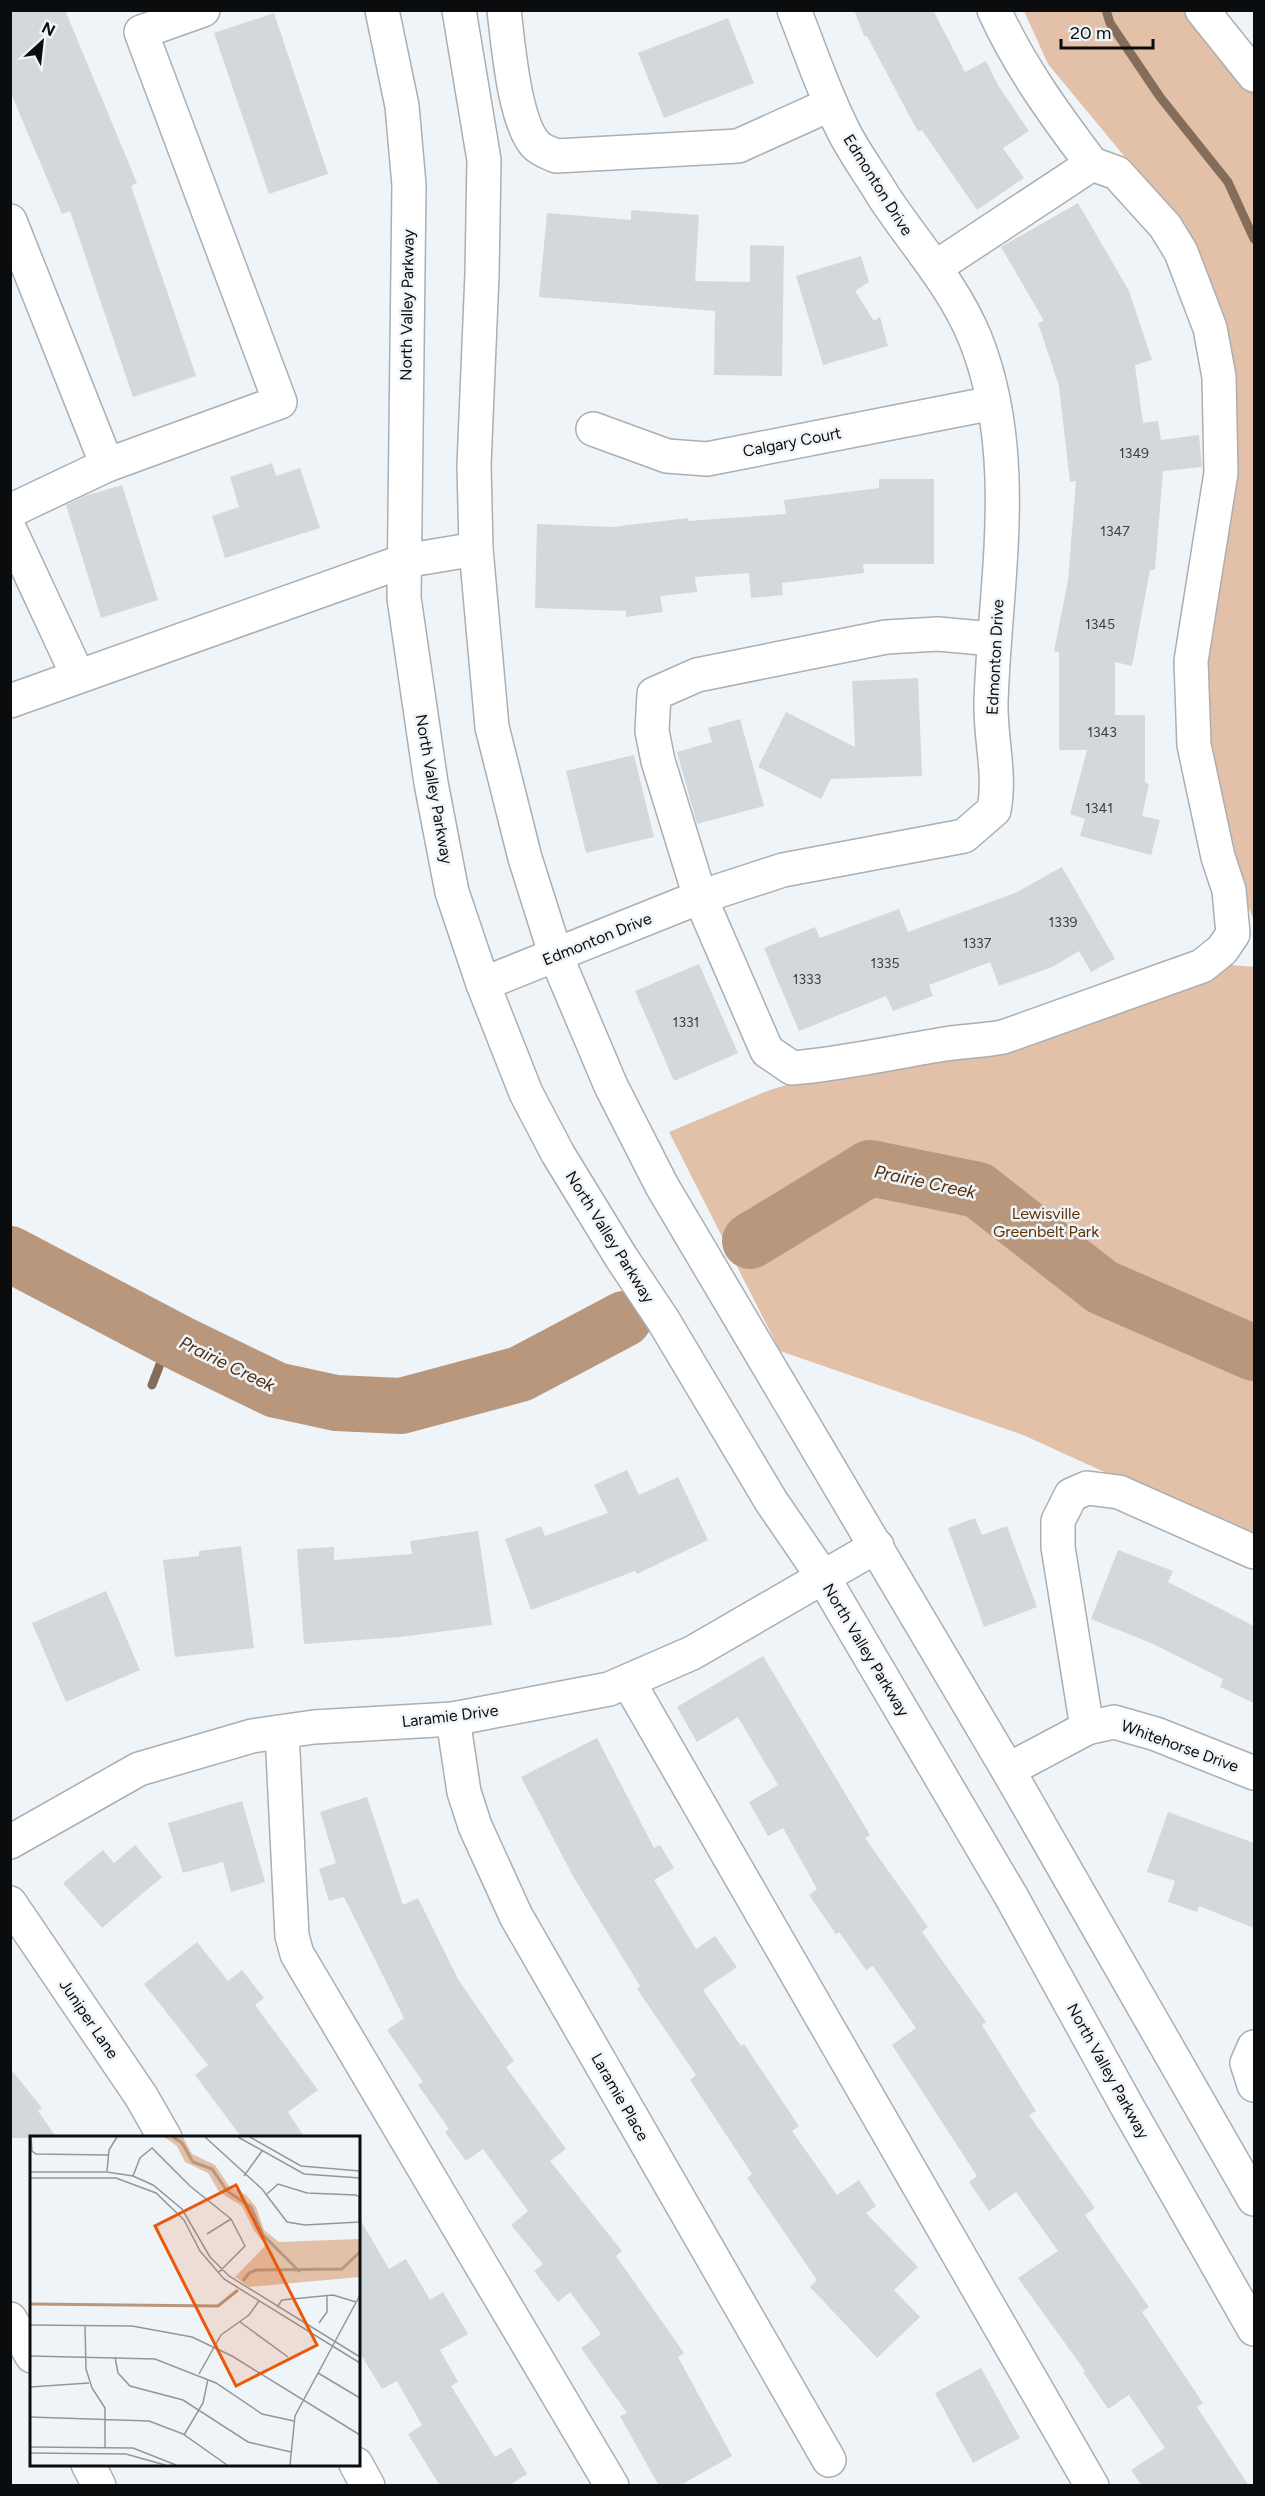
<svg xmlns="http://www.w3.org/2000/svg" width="1265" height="2496" font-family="Figtree,sans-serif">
<rect width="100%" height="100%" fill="#eff4f9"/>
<g fill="#e2c1a8">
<path d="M 1024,11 L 1196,11 L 1254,88 L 1254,920 L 1202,804 L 1192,692 L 1231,414 L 1144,180 L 1048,64 Z"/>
<path d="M 1221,964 L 1254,967 L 1254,1540 L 1023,1435 L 780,1351 L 669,1132 L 767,1091 L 973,1026 Z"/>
</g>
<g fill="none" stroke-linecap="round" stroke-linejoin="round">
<g stroke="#846d5b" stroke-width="9">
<path d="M 1106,10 L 1110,23 L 1160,97 L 1228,182 L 1254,239"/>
<path d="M 152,1385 L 164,1354 L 174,1340"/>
</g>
<g stroke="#b8977d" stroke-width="56">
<path d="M 750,1241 L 870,1168 L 978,1190 L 1102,1287 L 1254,1353"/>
<path d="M 10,1254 L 183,1345 L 276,1390 L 336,1403 L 401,1406 L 520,1374 L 624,1319"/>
</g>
</g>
<g fill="#d3d8dd">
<path d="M 10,10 L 65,10 L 137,183 L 131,186 L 196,376 L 133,397 L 70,211 L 62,214 L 10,91 Z"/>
<path d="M 854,10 L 933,10 L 965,72 L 986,61 L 999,87 L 1029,131 L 1003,148 L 1024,178 L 977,210 L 922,130 L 918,132 L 867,36 L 864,36 Z"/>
<path d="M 274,13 L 328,174 L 269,194 L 214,33 Z"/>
<path d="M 728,18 L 754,83 L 664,118 L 638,53 Z"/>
<path d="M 1078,203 L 1129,291 L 1152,360 L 1135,365 L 1143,423 L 1158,421 L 1161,440 L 1199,435 L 1202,467 L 1163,471 L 1155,570 L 1150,570 L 1132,666 L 1115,662 L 1115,715 L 1145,715 L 1145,782 L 1149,784 L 1142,816 L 1160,820 L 1151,855 L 1080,836 L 1085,819 L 1070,814 L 1087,750 L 1059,750 L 1059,652 L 1054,651 L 1068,580 L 1076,481 L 1070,482 L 1059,386 L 1038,323 L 1044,321 L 1001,247 Z"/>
<path d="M 631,210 L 699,215 L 695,281 L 750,282 L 750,245 L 784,246 L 782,376 L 714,375 L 715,311 L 539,297 L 547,213 L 631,220 Z"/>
<path d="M 861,256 L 869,282 L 855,291 L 874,321 L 880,317 L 888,346 L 823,365 L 796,276 Z"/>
<path d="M 272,463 L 276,476 L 300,468 L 320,528 L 225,558 L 212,516 L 239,507 L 230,477 Z"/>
<path d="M 879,479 L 934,479 L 934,564 L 863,564 L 864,573 L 782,583 L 783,595 L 751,598 L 749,573 L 695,577 L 697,592 L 660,596 L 663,612 L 626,617 L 626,611 L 535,608 L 537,524 L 612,527 L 688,518 L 688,521 L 786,514 L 784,500 L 879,488 Z"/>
<path d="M 122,485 L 158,600 L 101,618 L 66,505 L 85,496 Z"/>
<path d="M 918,678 L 922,776 L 831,779 L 821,799 L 758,767 L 786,712 L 855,747 L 852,681 Z"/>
<path d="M 740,719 L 764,806 L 697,824 L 677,752 L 712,742 L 708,728 Z"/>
<path d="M 634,755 L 654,837 L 586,853 L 566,771 Z"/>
<path d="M 1062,867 L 1115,959 L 1091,972 L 1079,951 L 1052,967 L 999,986 L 990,962 L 929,985 L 933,996 L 893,1011 L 886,996 L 799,1031 L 764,948 L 815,927 L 820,938 L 899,909 L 908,932 L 1015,893 Z"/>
<path d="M 699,964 L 738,1053 L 674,1081 L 635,991 Z"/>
<path d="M 627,1470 L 639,1495 L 678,1477 L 708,1540 L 637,1574 L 635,1571 L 531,1610 L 505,1539 L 541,1526 L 545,1536 L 608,1513 L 594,1485 Z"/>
<path d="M 975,1518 L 982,1535 L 1007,1526 L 1037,1607 L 984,1627 L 948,1528 Z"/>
<path d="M 478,1531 L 492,1625 L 400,1637 L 304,1644 L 297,1549 L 334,1547 L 334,1560 L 412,1554 L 410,1541 Z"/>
<path d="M 241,1546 L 254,1648 L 175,1657 L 163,1560 L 199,1556 L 199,1551 Z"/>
<path d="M 1118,1550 L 1173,1571 L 1168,1582 L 1254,1626 L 1254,1703 L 1220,1687 L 1223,1679 L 1151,1643 L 1091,1619 Z"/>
<path d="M 106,1591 L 140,1670 L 66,1702 L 32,1623 Z"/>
<path d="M 763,1656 L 870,1835 L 865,1838 L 928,1927 L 922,1932 L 986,2022 L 982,2025 L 1036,2111 L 1029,2115 L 1095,2208 L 1085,2215 L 1149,2307 L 1142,2312 L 1203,2403 L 1197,2407 L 1249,2486 L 1142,2486 L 1131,2470 L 1165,2448 L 1129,2395 L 1108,2409 L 1083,2372 L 1085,2371 L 1018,2278 L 1058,2251 L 1016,2192 L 989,2211 L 969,2182 L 977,2176 L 892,2045 L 916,2028 L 873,1966 L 866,1970 L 839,1932 L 836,1934 L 809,1895 L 817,1889 L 783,1828 L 768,1836 L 749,1802 L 778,1785 L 738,1717 L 697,1742 L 677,1707 Z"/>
<path d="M 597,1738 L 654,1848 L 660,1845 L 674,1868 L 654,1880 L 696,1949 L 715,1936 L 737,1967 L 703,1990 L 741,2046 L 744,2044 L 799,2126 L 792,2131 L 837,2195 L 859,2180 L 876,2206 L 866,2213 L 918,2267 L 894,2290 L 920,2317 L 877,2358 L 810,2287 L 817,2280 L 747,2178 L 752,2174 L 690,2080 L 696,2075 L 637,1989 L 640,1986 L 574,1878 L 521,1777 Z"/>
<path d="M 367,1797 L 403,1905 L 418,1898 L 458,1979 L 514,2061 L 506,2067 L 566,2149 L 550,2161 L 622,2251 L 616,2256 L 684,2353 L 678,2357 L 732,2456 L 679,2486 L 659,2486 L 620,2416 L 627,2413 L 581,2348 L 601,2334 L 570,2292 L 558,2302 L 534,2271 L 543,2264 L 511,2225 L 528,2211 L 483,2149 L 466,2161 L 445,2132 L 449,2129 L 418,2085 L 423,2082 L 387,2030 L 404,2018 L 344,1897 L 329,1901 L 319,1869 L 336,1863 L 320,1812 Z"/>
<path d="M 242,1801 L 265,1882 L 231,1892 L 223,1862 L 183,1873 L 168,1823 Z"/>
<path d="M 1168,1812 L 1254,1843 L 1254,1928 L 1199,1906 L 1197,1912 L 1168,1902 L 1175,1881 L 1147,1872 Z"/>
<path d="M 135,1845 L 162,1877 L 102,1928 L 63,1883 L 103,1850 L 114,1863 Z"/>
<path d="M 197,1942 L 228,1981 L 242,1970 L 264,1998 L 255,2005 L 318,2090 L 288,2112 L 305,2138 L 242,2138 L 195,2075 L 208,2065 L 144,1984 Z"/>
<path d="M 10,2068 L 42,2108 L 38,2111 L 57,2138 L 10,2138 Z"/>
<path d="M 358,2216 L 389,2269 L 406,2259 L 430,2300 L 443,2292 L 468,2334 L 440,2350 L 458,2382 L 451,2386 L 495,2457 L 511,2447 L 527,2474 L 508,2486 L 440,2486 L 408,2434 L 422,2425 L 397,2381 L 382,2389 L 358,2350 Z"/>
<path d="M 981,2368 L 1020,2438 L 973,2463 L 935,2393 Z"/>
</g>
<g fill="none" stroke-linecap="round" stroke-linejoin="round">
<g stroke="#aaafb3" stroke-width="36">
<g id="minor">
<path d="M 382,10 L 402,106 L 409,185 L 404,598 L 431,783 L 452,892 L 483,984 L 526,1093 L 558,1154 L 621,1257 L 663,1320 L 771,1501 L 823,1577 L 1011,1896 L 1128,2108 L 1254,2329"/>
<path d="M 459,10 L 484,160 L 482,274 L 474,465 L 476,549 L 492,727 L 525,858 L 556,956 L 611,1086 L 662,1186 L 1008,1770 L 1254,2199"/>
<path d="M 504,10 C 508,42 514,122 536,145 C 540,150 550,153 556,156 L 738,146 L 831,104"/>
<path d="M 994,10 C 1020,67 1055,115 1092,164"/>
<path d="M 1202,10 L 1254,75"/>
<path d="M 10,221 L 107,465"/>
<path d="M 936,267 L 1092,164 L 1117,173 L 1165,226 L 1181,252 L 1210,328 L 1219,377 L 1221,473 L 1191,661 L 1194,745 L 1218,857 L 1229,890 L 1233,934 L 1222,950 L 1202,966 L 1003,1037 C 982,1041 960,1041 939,1045 C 890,1053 841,1064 792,1068 L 767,1051 L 700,897 L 658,761 L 652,731 L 654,694 L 697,675 L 886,637 L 938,634 L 993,639"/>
<path d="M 593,429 L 667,456 L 707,459 L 993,403"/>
<path d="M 10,511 L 107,465 L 280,402 L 141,32 L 203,10"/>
<path d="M 10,530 L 78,676"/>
<path d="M 10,701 L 404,561 L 476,549"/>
<path d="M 483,984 L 700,897 L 783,870 L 964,836 L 994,810 C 1001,774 990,738 991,702 C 995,581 1022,455 975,338 C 953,284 913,242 882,194 C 869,172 853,151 842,128 C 823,90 810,50 794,10"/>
<path d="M 628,1681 L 1092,2486"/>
<path d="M 453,1719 L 464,1792 L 475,1826 L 516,1916 L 829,2460"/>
<path d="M 1087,1728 L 1058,1547 L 1058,1521 L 1071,1495 L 1087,1488 L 1119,1492 L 1254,1552"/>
<path d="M 282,1732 L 292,1936 L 297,1954 L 612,2486"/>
<path d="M 1008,1770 L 1087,1728 L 1114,1722 L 1156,1734 L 1254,1773"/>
<path d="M 10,1842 L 139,1769 L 252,1736 L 314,1727 L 453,1719 L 609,1689 L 692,1653 L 877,1546"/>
<path d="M 10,1903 L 141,2096 L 165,2138"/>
<path d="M 1254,2047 L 1247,2063 L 1254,2085"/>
<path d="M 10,2319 L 32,2356"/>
<path d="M 88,2464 L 99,2486"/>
<path d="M 356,2464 L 368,2486"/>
</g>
</g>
<use href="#minor" stroke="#fff" stroke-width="33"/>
</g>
<g text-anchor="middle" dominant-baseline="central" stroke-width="5" stroke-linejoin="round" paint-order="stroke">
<g font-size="14" fill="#3c3f41">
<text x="1134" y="453">1349</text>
<text x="1115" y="531">1347</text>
<text x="1100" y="624">1345</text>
<text x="1102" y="732">1343</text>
<text x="1099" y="808">1341</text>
<text x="1063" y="922">1339</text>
<text x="977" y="943">1337</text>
<text x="885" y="963">1335</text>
<text x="807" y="979">1333</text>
<text x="686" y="1022">1331</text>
</g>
<g font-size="16" fill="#0a0c0d" stroke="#eff4f9">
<text transform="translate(878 185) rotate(58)">Edmonton Drive</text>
<text transform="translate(407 305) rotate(-89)">North Valley Parkway</text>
<text transform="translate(792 442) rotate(-11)">Calgary Court</text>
<text transform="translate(995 657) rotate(-87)">Edmonton Drive</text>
<text transform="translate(434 789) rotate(80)">North Valley Parkway</text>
<text transform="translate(597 939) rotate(-22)">Edmonton Drive</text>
<text transform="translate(610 1237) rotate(58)">North Valley Parkway</text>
<text transform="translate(866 1650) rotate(59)">North Valley Parkway</text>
<text transform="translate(450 1716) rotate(-7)">Laramie Drive</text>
<text transform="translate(1180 1746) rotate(20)">Whitehorse Drive</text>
<text transform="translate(89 2019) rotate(56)">Juniper Lane</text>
<text transform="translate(1108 2071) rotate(61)">North Valley Parkway</text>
<text transform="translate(620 2097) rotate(60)">Laramie Place</text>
</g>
<g font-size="16" fill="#5f3203" stroke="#eff4f9">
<text x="1046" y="1213">Lewisville<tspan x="1046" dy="18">Greenbelt Park</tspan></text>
</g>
<g font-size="18" font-style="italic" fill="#522f0f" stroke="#eff4f9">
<text transform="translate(925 1182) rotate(12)">Prairie Creek</text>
<text transform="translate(227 1364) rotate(26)">Prairie Creek</text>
</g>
</g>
<g transform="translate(30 2136)">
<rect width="330" height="330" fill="#eff4f9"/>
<path d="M 134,1 L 153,1 L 162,18 L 185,29 L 199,50 L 216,59 L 226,71 L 234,94 L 249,106 L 330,103 L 330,141 L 219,151 L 205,141 L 236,109 L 224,95 L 212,70 L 189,56 L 178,37 L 155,26 L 147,10 Z" fill="#e2c1a8"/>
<path fill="none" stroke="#b8977d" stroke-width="3" d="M 143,1 L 152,7 L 163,26 L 182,33 L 197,55 L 221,71 L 233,99 L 270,136M 213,145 L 219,137 L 226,134 L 312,133 L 330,116M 0,168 L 188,170 L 208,154"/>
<path fill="none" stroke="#93979b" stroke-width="1.5" d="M 1,1 L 2,15 L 6,18 L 78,19M 175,1 L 232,53 L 257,86 L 275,89 L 329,86 L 329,61 L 326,59 L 277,57 L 248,48 L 237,58M 208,1 L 274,38 L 330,42M 220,1 L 271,30 L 330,35M 77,35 L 79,14 L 87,1M 0,36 L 77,36 L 103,40 L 123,49 L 152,73 L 180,121 L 199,140 L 330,221M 103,40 L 110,22 L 122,12 L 160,50 L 201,83 L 215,110 L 188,137M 214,40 L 232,15M 0,42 L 86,42 L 126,57 L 154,84 L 170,115 L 194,143 L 330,227M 177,98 L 201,83M 247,171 L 252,164 L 303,159 L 326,166M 210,186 L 258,221M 289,187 L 297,176 L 297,160M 0,189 L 102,190 L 162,201 L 202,220 L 330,299M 55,189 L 56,233 L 62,252 L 75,272 L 75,311M 0,220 L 125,223 L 186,247 L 232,278 L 264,285M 85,221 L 88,237 L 100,250 L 153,264 L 218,306 L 261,316M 288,237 L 330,262M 169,238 L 191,199 L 219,179 L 229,165M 0,251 L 59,247M 0,281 L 119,285 L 153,298 L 197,329M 154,299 L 173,267 L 178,243M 0,311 L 103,312 L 146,329M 0,317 L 96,318 L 135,329M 260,329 L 265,280 L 330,159"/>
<path fill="#e8590c" fill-opacity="0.15" stroke="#e8590c" stroke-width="3" d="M 206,49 L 287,209 L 206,250 L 125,90 Z"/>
<rect width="330" height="330" fill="none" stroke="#0a0c0d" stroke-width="3"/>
</g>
<rect width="1265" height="2496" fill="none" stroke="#0a0c0d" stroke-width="24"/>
<g transform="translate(42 42) rotate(27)" stroke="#eff4f9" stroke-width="4.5" paint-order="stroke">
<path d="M0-4.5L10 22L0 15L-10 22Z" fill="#0a0c0d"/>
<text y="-9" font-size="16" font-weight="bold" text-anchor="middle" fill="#0a0c0d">N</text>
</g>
<path d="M1061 39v9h92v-9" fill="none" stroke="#0a0c0d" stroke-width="3"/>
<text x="1070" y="39" font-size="18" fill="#0a0c0d" stroke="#eff4f9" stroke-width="4.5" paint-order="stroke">20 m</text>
</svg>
